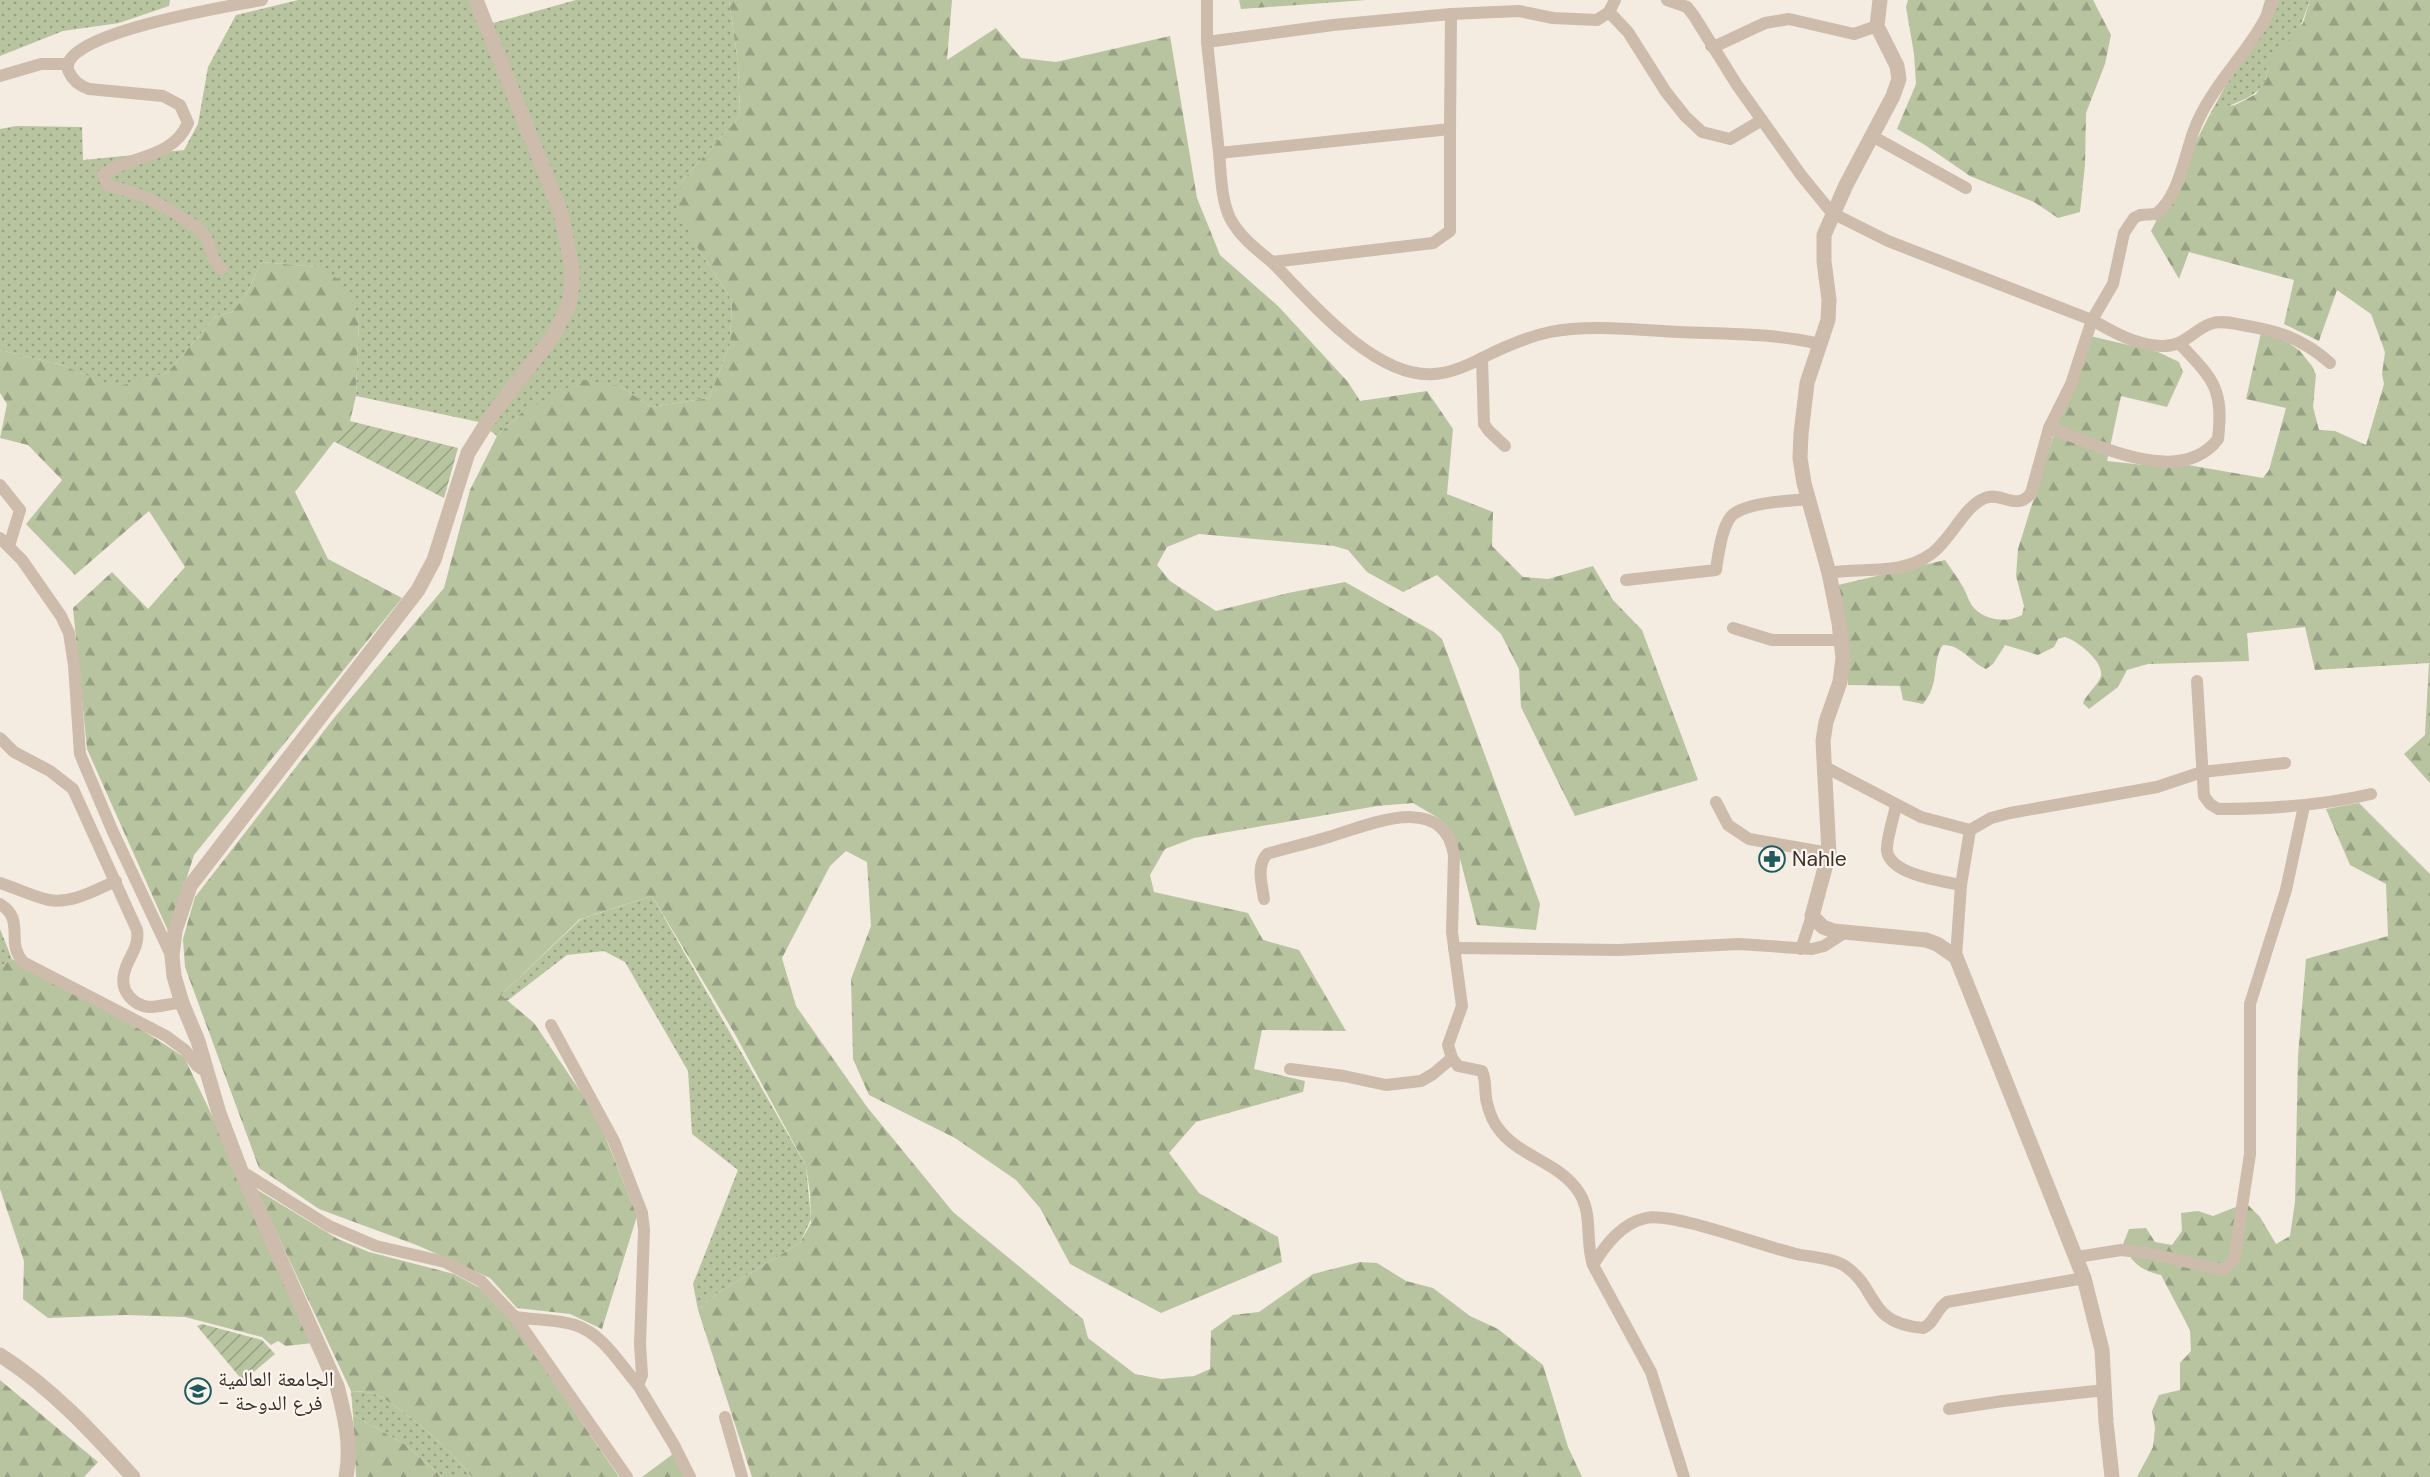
<svg xmlns="http://www.w3.org/2000/svg" width="2430" height="1477" font-family="'DM Sans','Noto Naskh Arabic',sans-serif">
<defs>
<pattern id="grass-dots" width="8" height="8" patternUnits="userSpaceOnUse" patternTransform="scale(1.5)"><rect width="8" height="8" fill="#b8c4a0"/><path d="M2 2h.1M6 6h.1" fill="none" stroke="#97a083" stroke-width="1.8" stroke-linecap="round"/></pattern>
<pattern id="forest-firs" width="22" height="20" patternUnits="userSpaceOnUse" patternTransform="scale(1.5)"><rect width="22" height="20" fill="#b8c4a0"/><path d="M5 1l3.5 6h-7zM16 11l3.5 6h-7z" fill="#97a083"/></pattern>
<pattern id="garden-furrows" width="10" height="10" patternUnits="userSpaceOnUse" patternTransform="scale(1.5)"><rect width="10" height="10" fill="#b8c4a0"/><path d="M-1 1l2-2M0 10L10 0M9 11l2-2" fill="none" stroke="#97a083"/></pattern>
</defs>
<rect width="100%" height="100%" fill="#f4ebe1"/>
<g fill="url(#grass-dots)">
<path d="M 0,0 L 170,0 L 169,6 L 119,23 L 63,31 L 0,56 Z"/>
<path d="M 298,0 L 470,0 L 479,27 L 576,0 L 729,0 L 738,63 L 740,116 L 681,182 L 697,247 L 732,300 L 730,344 L 709,398 L 651,407 L 620,386 L 521,413 L 497,436 L 479,422 L 356,396 L 359,316 L 318,267 L 261,262 L 246,295 L 232,312 L 216,316 L 167,373 L 116,388 L 62,365 L 0,350 L 0,129 L 16,126 L 82,127 L 83,160 L 184,150 L 198,124 L 208,67 L 236,15 Z"/>
<path d="M 2265,0 L 2310,0 L 2299,30 L 2268,70 C 2264,101 2230,101 2209,116 L 2257,28 Z"/>
<path d="M 652,896 L 806,1166 L 811,1219 L 800,1243 L 716,1294 L 698,1310 L 693,1284 L 738,1170 L 692,1134 L 688,1071 L 625,962 L 604,951 L 567,955 L 507,1001 L 501,995 L 581,919 Z"/>
<path d="M 0,929 L 12,959 L 0,967 Z"/>
<path d="M 351,1391 C 359,1392 368,1391 375,1394 C 404,1408 452,1451 472,1477 L 442,1477 L 406,1445 L 353,1415 Z"/>
</g>
<g fill="url(#forest-firs)">
<path d="M 729,0 L 952,0 L 947,60 L 996,28 L 1021,58 L 1056,62 L 1170,36 L 1197,198 L 1220,255 L 1278,306 L 1348,382 L 1360,401 L 1427,391 L 1453,429 L 1447,494 L 1493,512 L 1492,546 L 1523,577 L 1548,579 L 1593,566 L 1613,600 L 1642,630 L 1698,780 L 1575,816 L 1521,707 L 1519,669 L 1501,634 L 1437,575 L 1403,592 L 1367,572 L 1348,550 L 1334,546 L 1199,534 L 1167,547 L 1157,565 L 1170,581 L 1216,611 L 1288,593 L 1345,582 L 1434,632 L 1442,639 L 1540,904 L 1536,930 L 1477,925 L 1455,839 L 1440,819 L 1413,803 L 1377,806 L 1194,838 L 1165,849 L 1150,875 L 1154,892 L 1248,913 L 1263,940 L 1299,950 L 1346,1031 L 1262,1030 L 1254,1069 L 1305,1081 L 1303,1092 L 1196,1122 L 1169,1153 L 1199,1193 L 1278,1237 L 1282,1262 L 1161,1313 L 1070,1264 L 1040,1208 L 1016,1180 L 955,1138 L 869,1095 L 853,1059 L 851,979 L 871,926 L 867,862 L 846,851 L 830,866 L 782,958 L 796,1006 L 867,1107 L 953,1212 L 1083,1319 L 1088,1338 L 1135,1374 L 1161,1379 L 1194,1376 L 1210,1369 L 1211,1331 L 1233,1315 L 1259,1312 L 1313,1274 L 1360,1262 L 1377,1263 L 1406,1281 L 1433,1288 L 1470,1316 L 1498,1329 L 1543,1365 L 1568,1447 L 1582,1477 L 752,1477 L 698,1310 L 716,1294 L 800,1243 L 811,1223 L 810,1193 L 806,1166 L 736,1036 L 652,896 L 580,919 L 501,995 L 534,1023 L 597,1116 L 637,1216 L 602,1329 L 570,1314 L 517,1308 L 490,1278 L 419,1246 L 319,1209 L 259,1168 L 185,967 L 183,939 L 195,897 L 334,718 L 444,588 L 470,490 L 497,436 L 521,413 L 582,380 L 620,386 L 651,407 L 709,398 L 730,344 L 732,300 L 697,247 L 678,212 L 681,182 L 740,116 L 738,63 Z"/>
<path d="M 1239,0 L 1366,0 L 1241,9 Z"/>
<path d="M 1908,0 L 2093,0 L 2111,35 L 2105,64 L 2086,113 L 2085,165 L 2080,212 L 2058,218 L 2034,202 L 1970,176 L 1925,145 L 1897,129 L 1916,84 L 1914,54 L 1906,7 Z"/>
<path d="M 2310,0 L 2430,0 L 2430,783 L 2404,754 L 2425,735 L 2429,663 L 2315,670 L 2305,627 L 2247,633 L 2249,661 L 2148,664 L 2127,670 L 2118,687 L 2089,709 L 2083,703 C 2087,693 2099,684 2101,676 C 2104,662 2078,641 2065,637 L 2058,639 L 2054,647 L 2038,655 L 2005,645 L 1993,664 L 1986,669 C 1970,662 1962,645 1943,645 C 1931,661 1941,683 1923,704 L 1903,700 L 1900,686 L 1848,685 L 1847,652 L 1838,585 L 1945,560 C 1951,569 1958,578 1963,587 C 1967,594 1969,603 1974,608 C 1986,621 2008,623 2022,615 L 2024,606 L 2016,576 L 2018,549 L 2052,440 L 2078,368 L 2086,335 L 2158,352 L 2179,362 L 2183,372 L 2167,407 L 2121,396 L 2107,461 L 2144,465 L 2188,465 L 2263,478 L 2269,470 L 2286,408 L 2246,399 L 2261,333 L 2270,331 L 2299,350 L 2312,366 L 2316,375 L 2313,407 L 2319,430 L 2335,431 L 2366,445 L 2384,384 L 2382,374 L 2385,352 L 2371,314 L 2337,290 L 2319,341 L 2284,324 L 2294,280 L 2189,252 L 2179,279 L 2151,231 L 2209,116 L 2222,107 L 2235,105 L 2256,94 L 2266,79 L 2270,62 L 2303,23 Z"/>
<path d="M 261,262 L 318,267 L 341,281 L 359,316 L 356,396 L 350,421 L 295,492 L 328,559 L 402,598 L 194,855 L 169,933 L 87,749 L 73,608 L 112,572 L 148,609 L 185,567 L 149,511 L 75,575 L 26,524 L 62,480 L 28,445 L 0,438 L 7,404 L 0,393 L 0,350 L 62,365 L 116,387 L 167,373 L 216,316 L 232,312 L 246,295 Z"/>
<path d="M 2359,803 L 2430,874 L 2430,1477 L 2137,1477 L 2153,1447 L 2155,1428 L 2152,1411 L 2159,1395 L 2180,1390 L 2180,1363 L 2191,1351 L 2190,1330 L 2161,1275 C 2140,1270 2132,1263 2123,1244 L 2129,1229 L 2146,1228 L 2155,1242 L 2172,1245 L 2182,1231 L 2181,1213 L 2198,1211 L 2213,1216 L 2246,1203 L 2260,1217 L 2276,1244 L 2290,1236 L 2295,1202 L 2298,1056 L 2306,959 L 2388,936 L 2386,884 L 2350,865 L 2326,809 Z"/>
<path d="M 12,959 L 147,1033 L 184,1057 L 208,1107 L 313,1343 L 286,1346 L 278,1341 L 271,1345 L 262,1337 L 185,1317 L 126,1315 L 48,1318 L 23,1299 L 24,1261 L 0,1189 L 0,967 Z"/>
<path d="M 256,1189 L 338,1239 L 369,1252 L 454,1274 L 480,1288 L 514,1324 L 619,1477 L 472,1477 C 452,1451 404,1408 375,1394 C 368,1391 359,1392 351,1391 Z"/>
<path d="M 0,1380 L 98,1462 L 84,1477 L 0,1477 Z"/>
<path d="M 353,1415 L 406,1445 L 442,1477 L 356,1477 Z"/>
<path d="M 673,1454 L 684,1477 L 642,1477 Z"/>
</g>
<g fill="url(#garden-furrows)">
<path d="M 350,421 L 458,448 L 444,498 L 333,441 Z"/>
<path d="M 202,1324 L 262,1340 L 275,1354 L 243,1381 L 197,1326 Z"/>
</g>
<g fill="none" stroke-linecap="round" stroke-linejoin="round">
<g stroke="#cdbbac" stroke-width="12">
<path d="M 1207,0 L 1207,42 L 1333,25 L 1451,14 L 1519,11 L 1553,18 L 1597,20 L 1609,12 L 1615,0"/>
<path d="M 1667,0 L 1687,7 L 1694,16 L 1737,85 L 1801,175 L 1832,213 L 1888,241 L 2092,320 C 2113,332 2135,345 2161,346 C 2184,347 2192,331 2210,324 C 2220,320 2233,323 2242,325 C 2278,331 2302,338 2330,363"/>
<path d="M 1609,12 L 1628,32 L 1666,92 L 1685,116 L 1702,132 L 1730,139 L 1762,120"/>
<path d="M 1207,42 L 1219,153 L 1450,129 L 1451,14"/>
<path d="M 1711,46 L 1720,44 L 1765,23 L 1789,19 L 1854,34 L 1877,26"/>
<path d="M 0,76 L 41,64 L 68,64"/>
<path d="M 1872,136 L 1966,188"/>
<path d="M 1219,153 C 1221,173 1221,199 1230,218 C 1239,236 1257,250 1272,262 L 1433,243 L 1450,231 L 1450,129"/>
<path d="M 1272,262 C 1310,301 1375,379 1434,374 C 1451,373 1467,366 1482,358"/>
<path d="M 222,269 C 210,260 213,248 205,236 C 200,228 192,224 184,219 C 153,199 142,194 107,185 L 103,175 C 128,155 172,160 188,123 L 180,105 L 163,96 L 89,89 C 80,86 73,81 69,72 C 51,34 236,5 262,0"/>
<path d="M 2049,428 C 2096,443 2180,489 2218,439 C 2224,388 2213,379 2179,343"/>
<path d="M 1505,446 L 1489,431 L 1484,424 L 1482,358 C 1504,347 1526,337 1550,332 C 1589,324 1639,330 1679,332 C 1726,334 1774,333 1820,344"/>
<path d="M 0,485 L 20,510 L 9,546"/>
<path d="M 0,538 L 22,560 L 61,616 L 69,633 L 74,665 L 80,754 L 113,832 L 171,955"/>
<path d="M 1829,573 C 1864,567 1900,576 1931,554 C 1951,540 1964,506 1985,498 C 2001,491 2017,512 2031,493 L 2049,428 L 2071,384 L 2092,320 L 2113,284 L 2124,233 L 2134,218 L 2140,215 L 2156,214 C 2179,196 2184,157 2194,130 C 2212,82 2256,47 2274,0"/>
<path d="M 1626,580 L 1716,570 C 1718,556 1722,521 1735,513 C 1752,502 1788,501 1808,499"/>
<path d="M 1733,628 L 1772,640 L 1842,640"/>
<path d="M 2197,681 L 2204,796 L 2210,804 L 2218,809 C 2270,809 2320,806 2371,794"/>
<path d="M 0,738 L 14,752 L 50,771 L 73,789 L 137,930 C 140,948 127,958 124,974 C 120,991 133,1005 149,1007 C 160,1007 171,1003 182,1003"/>
<path d="M 1825,767 L 1921,817 L 1970,830 L 1991,818 L 2010,813 L 2157,787 L 2202,772 L 2285,763"/>
<path d="M 1716,802 L 1728,825 L 1749,839 L 1829,853"/>
<path d="M 1896,805 C 1894,817 1886,840 1887,851 C 1891,875 1942,881 1961,885"/>
<path d="M 0,883 C 16,888 34,897 49,900 C 72,904 95,890 116,881"/>
<path d="M 1264,899 C 1262,884 1256,866 1267,854 C 1286,848 1306,844 1325,838 C 1365,827 1443,789 1454,855 L 1452,932 L 1462,1006 L 1448,1045 L 1452,1058 L 1458,1066 L 1482,1071 C 1487,1082 1484,1092 1487,1103 C 1489,1111 1493,1122 1498,1128 C 1518,1157 1561,1162 1580,1194 C 1593,1216 1585,1241 1593,1265 L 1651,1372 L 1684,1477"/>
<path d="M 0,904 C 26,920 5,941 23,962 L 166,1036 L 185,1050 L 197,1066 L 208,1073"/>
<path d="M 1454,948 L 1619,950 L 1739,944 L 1812,949 L 1824,946 L 1844,933"/>
<path d="M 1801,949 L 1812,916"/>
<path d="M 1956,957 L 1961,885 L 1970,830"/>
<path d="M 1290,1069 L 1344,1076 L 1386,1085 L 1421,1081 L 1433,1074 L 1452,1058"/>
<path d="M 241,1171 L 329,1226 L 376,1246 L 445,1262 L 481,1281 L 515,1317 L 627,1477"/>
<path d="M 2077,1257 L 2121,1250 L 2148,1253 L 2223,1270 L 2234,1260 L 2250,1154 L 2250,1004 L 2286,890 L 2304,806"/>
<path d="M 1593,1265 C 1606,1244 1622,1223 1646,1218 C 1674,1212 1764,1247 1796,1254 C 1811,1257 1833,1258 1845,1266 C 1879,1289 1866,1323 1923,1328 C 1934,1324 1936,1309 1947,1302 L 2084,1278"/>
<path d="M 515,1317 C 534,1320 556,1319 575,1325 C 603,1334 619,1363 638,1385 L 642,1375 L 640,1344 L 644,1230 L 642,1213 L 614,1141 L 551,1025"/>
<path d="M 638,1385 L 674,1445 L 690,1477"/>
<path d="M 1949,1409 L 2003,1401 L 2105,1390"/>
<path d="M 725,1417 L 742,1477"/>
</g>
<g stroke="#cdbbac" stroke-width="15">
<path d="M 1880,0 L 1877,26 L 1897,66 L 1899,79 L 1893,96 L 1846,185 L 1824,235 L 1824,261 L 1829,300 L 1828,320 L 1807,383 L 1801,434 L 1800,458 L 1804,483 L 1829,573 L 1839,623 L 1843,658 L 1840,682 L 1826,722 L 1823,741 L 1829,853 L 1812,916 L 1823,927 L 1834,931 L 1926,940 L 1937,944 L 1956,957 L 2084,1278 L 2102,1350 L 2106,1422 L 2112,1477"/>
<path d="M 0,1355 C 51,1387 93,1433 133,1477"/>
<path d="M 346,1477 C 352,1446 345,1416 337,1386 L 241,1171 L 219,1113 L 198,1041 L 182,1003 L 174,976 L 172,956 L 175,931 L 190,886 L 418,590 L 434,560 L 468,453 L 493,413 L 554,335 L 569,304 L 572,286 L 572,268 L 561,213 L 476,0"/>
</g>
</g>
<defs>
<g id="pharmacy-ring" transform="scale(1.35)"><circle r="9.5" fill="#fbf5ee" stroke="#1f5a5e" stroke-width="1.5"/><path d="M-2-6h4v4h4v4h-4v4h-4v-4h-4v-4h4Z" fill="#1f5a5e"/></g>
<g id="university-ring" transform="scale(1.35)"><circle r="9.5" fill="#fbf5ee" stroke="#1f5a5e" stroke-width="1.5"/><path d="M0-5L7-2L0 1L-7-2ZM-4 1L0 2.5L4 1V4Q0 6-4 4Z" fill="#1f5a5e"/></g>
</defs>
<g fill-rule="evenodd">
<use href="#pharmacy-ring" x="1772" y="859"/>
<use href="#university-ring" x="198" y="1391"/>
</g>
<g text-anchor="middle" dominant-baseline="central" stroke-width="4.5" stroke-linejoin="round" paint-order="stroke">
<g font-size="21" fill="#3b302b" stroke="#fbf5ee" text-anchor="start">
<text x="1792" y="859">Nahle</text>
<text x="218" y="1379">الجامعة العالمية<tspan x="218" dy="24">- فرع الدوحة</tspan></text>
</g>
</g>
</svg>
